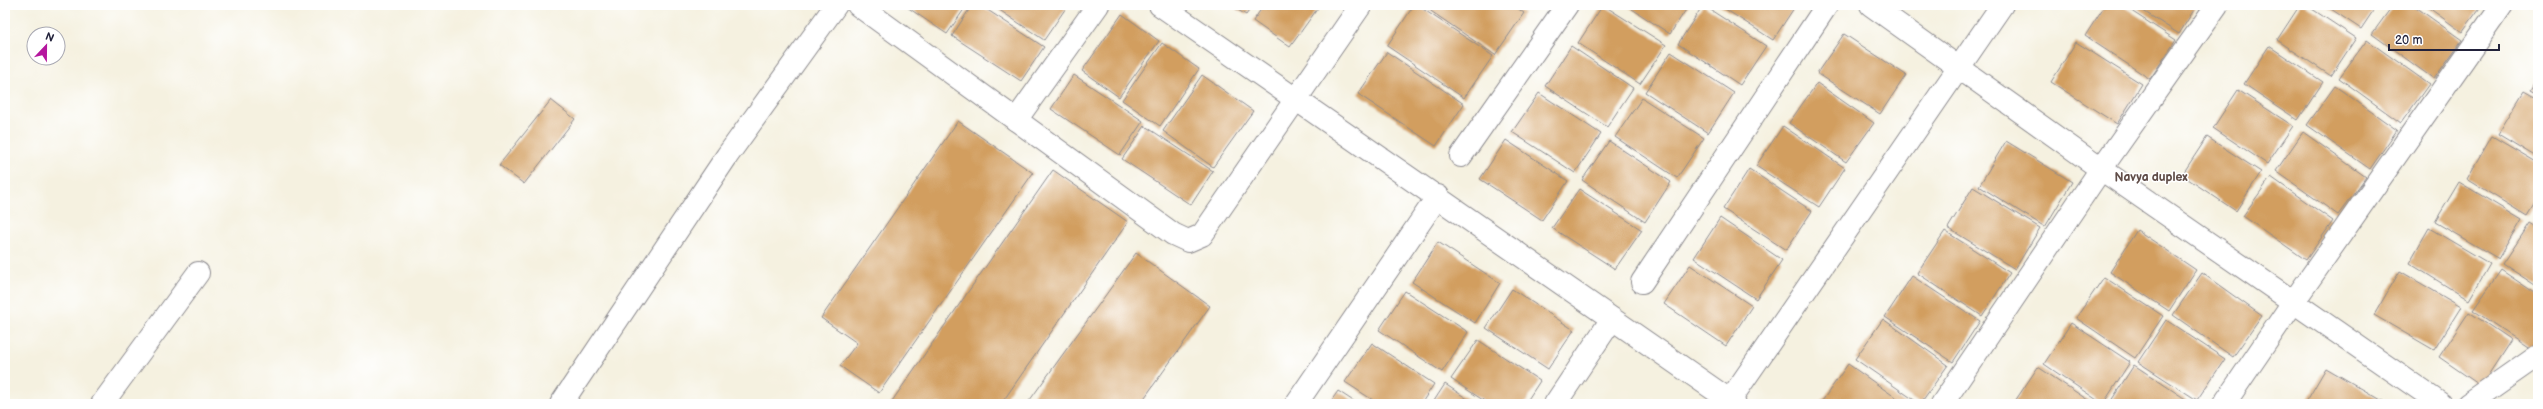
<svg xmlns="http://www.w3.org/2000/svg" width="2543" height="409" font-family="'Balsamiq Sans',sans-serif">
<rect width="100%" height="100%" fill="#fff"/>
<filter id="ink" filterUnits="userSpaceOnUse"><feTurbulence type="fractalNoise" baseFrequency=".025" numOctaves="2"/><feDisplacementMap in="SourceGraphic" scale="8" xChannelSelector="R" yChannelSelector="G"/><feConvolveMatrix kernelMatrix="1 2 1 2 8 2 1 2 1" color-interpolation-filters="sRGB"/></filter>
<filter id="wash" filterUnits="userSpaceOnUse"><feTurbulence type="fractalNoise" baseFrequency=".012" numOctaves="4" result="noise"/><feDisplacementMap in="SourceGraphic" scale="16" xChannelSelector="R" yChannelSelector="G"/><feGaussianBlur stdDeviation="0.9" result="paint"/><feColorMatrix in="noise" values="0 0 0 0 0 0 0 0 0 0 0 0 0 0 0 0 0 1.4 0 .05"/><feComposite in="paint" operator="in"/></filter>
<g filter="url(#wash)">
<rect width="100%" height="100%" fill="#f5f1e0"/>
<g id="blocks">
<g fill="#d29e5f">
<path d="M 904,5 L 967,5 L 947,34 Z"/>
<path d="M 972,5 L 980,5 L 1044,47 L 1021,81 L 952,36 Z"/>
<path d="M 992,5 L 1068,5 L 1044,40 Z"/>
<path d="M 1230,5 L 1253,5 L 1246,15 Z"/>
<path d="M 1264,5 L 1320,5 L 1290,47 L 1253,21 Z"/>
<path d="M 1414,5 L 1417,5 L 1493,56 L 1464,98 L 1387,46 Z"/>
<path d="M 1422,5 L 1513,5 L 1524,13 L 1495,55 Z"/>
<path d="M 1523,5 L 1533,5 L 1530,10 Z"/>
<path d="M 1603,5 L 1666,45 L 1640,84 L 1578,43 Z"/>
<path d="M 1626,5 L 1689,5 L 1670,34 Z"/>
<path d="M 1703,5 L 1766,46 L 1740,85 L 1678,44 Z"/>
<path d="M 1719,5 L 1796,5 L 1773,40 Z"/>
<path d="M 2105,5 L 2122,5 L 2176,40 L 2150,79 L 2085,36 Z"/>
<path d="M 2134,5 L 2197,5 L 2179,34 Z"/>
<path d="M 2300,5 L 2306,5 L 2356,38 L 2331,76 L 2277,40 Z"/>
<path d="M 2325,5 L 2377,5 L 2361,29 Z"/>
<path d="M 2393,5 L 2413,5 L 2462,40 L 2434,79 L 2372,34 Z"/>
<path d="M 2425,5 L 2482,5 L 2462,32 Z"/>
<path d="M 1122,14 L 1159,41 L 1119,97 L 1082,71 Z"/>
<path d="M 1844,34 L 1906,75 L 1880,114 L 1817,73 Z"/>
<path d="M 2367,40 L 2429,84 L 2401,123 L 2339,78 Z"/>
<path d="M 2076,42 L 2142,84 L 2117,124 L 2051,82 Z"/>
<path d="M 1162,43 L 1199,69 L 1160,126 L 1122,100 Z"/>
<path d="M 1571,46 L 1633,88 L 1607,127 L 1545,86 Z"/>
<path d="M 2269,46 L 2323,82 L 2298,120 L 2244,84 Z"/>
<path d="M 1387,52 L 1464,104 L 1436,146 L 1358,94 Z"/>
<path d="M 1671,52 L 1734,93 L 1708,133 L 1645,92 Z"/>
<path d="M 1074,75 L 1143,121 L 1120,155 L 1051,109 Z"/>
<path d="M 1202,75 L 1253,111 L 1213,167 L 1163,131 Z"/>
<path d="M 2538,78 L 2538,94 L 2531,90 Z"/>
<path d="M 1817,83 L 1874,123 L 1846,162 L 1789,123 Z"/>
<path d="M 2335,86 L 2397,130 L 2370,169 L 2307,125 Z"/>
<path d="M 2238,90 L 2293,126 L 2267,164 L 2213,128 Z"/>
<path d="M 2524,91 L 2538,99 L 2538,158 L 2498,134 Z"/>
<path d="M 1539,93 L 1601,134 L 1575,173 L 1512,132 Z"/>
<path d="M 1642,98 L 1704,138 L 1677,178 L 1615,137 Z"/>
<path d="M 551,100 L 575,119 L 524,184 L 499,165 Z"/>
<path d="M 958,121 L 1033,173 L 879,393 L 840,366 L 857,343 L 821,318 Z"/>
<path d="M 1145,126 L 1213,171 L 1191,205 L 1122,159 Z"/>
<path d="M 1783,126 L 1845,168 L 1819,207 L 1756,166 Z"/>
<path d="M 2303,132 L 2366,177 L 2338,215 L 2276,171 Z"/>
<path d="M 2492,136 L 2538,163 L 2538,198 L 2527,216 L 2467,179 Z"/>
<path d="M 2207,137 L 2261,172 L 2236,211 L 2182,175 Z"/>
<path d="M 1506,140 L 1568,181 L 1542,220 L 1480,179 Z"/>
<path d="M 1609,141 L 1671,182 L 1645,222 L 1582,180 Z"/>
<path d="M 2006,141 L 2072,182 L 2045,227 L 1979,186 Z"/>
<path d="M 1749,169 L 1812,211 L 1786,250 L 1723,209 Z"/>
<path d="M 1053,170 L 1128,222 L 1001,404 L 890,404 Z"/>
<path d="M 2271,177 L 2333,221 L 2306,260 L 2243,216 Z"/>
<path d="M 2459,182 L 2522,220 L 2499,259 L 2435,222 Z"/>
<path d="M 1973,187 L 2040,228 L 2015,269 L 1948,228 Z"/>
<path d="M 1579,189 L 1642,230 L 1615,269 L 1552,228 Z"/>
<path d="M 1720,218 L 1782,260 L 1756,299 L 1694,258 Z"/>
<path d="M 2530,223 L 2538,228 L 2538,287 L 2503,264 Z"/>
<path d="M 2429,228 L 2490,264 L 2469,300 L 2409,263 Z"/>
<path d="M 2137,230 L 2196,270 L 2169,311 L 2110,272 Z"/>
<path d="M 1945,231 L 2010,273 L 1982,316 L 1917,273 Z"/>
<path d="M 1438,242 L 1500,283 L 1475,323 L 1412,282 Z"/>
<path d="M 1136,253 L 1210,306 L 1140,404 L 1027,404 Z"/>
<path d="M 1690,265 L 1752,306 L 1726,346 L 1664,304 Z"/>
<path d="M 2501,270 L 2538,295 L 2538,345 L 2534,351 L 2473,310 Z"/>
<path d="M 2400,271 L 2461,307 L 2434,350 L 2374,315 Z"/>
<path d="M 2202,273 L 2262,316 L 2233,357 L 2173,315 Z"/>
<path d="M 1912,276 L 1980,321 L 1953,362 L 1885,317 Z"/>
<path d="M 2104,277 L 2163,316 L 2135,358 L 2076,318 Z"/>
<path d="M 1512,289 L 1574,330 L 1548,369 L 1486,328 Z"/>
<path d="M 1405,291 L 1468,332 L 1442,372 L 1379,330 Z"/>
<path d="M 2469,312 L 2511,340 L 2481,386 L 2439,357 Z"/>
<path d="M 1883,319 L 1948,365 L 1920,404 L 1855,359 Z"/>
<path d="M 2166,320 L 2225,359 L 2197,400 L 2138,362 Z"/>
<path d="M 2071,323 L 2130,362 L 2103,404 L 2044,364 Z"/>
<path d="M 1478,340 L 1540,381 L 1525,404 L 1489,404 L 1451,379 Z"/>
<path d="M 1372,343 L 1434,384 L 1421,404 L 1379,404 L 1345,382 Z"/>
<path d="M 1848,364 L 1905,404 L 1820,404 Z"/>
<path d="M 2134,365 L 2193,404 L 2109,404 Z"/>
<path d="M 2038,367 L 2094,404 L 2013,404 Z"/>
<path d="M 2326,368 L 2388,404 L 2305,404 Z"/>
<path d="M 1445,384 L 1475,404 L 1432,404 Z"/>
<path d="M 1338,391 L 1358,404 L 1329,404 Z"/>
</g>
</g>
</g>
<g filter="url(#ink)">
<use href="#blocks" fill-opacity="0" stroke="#8c8a8e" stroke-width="1"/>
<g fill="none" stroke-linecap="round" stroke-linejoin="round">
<g stroke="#8c8a8e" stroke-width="24">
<g id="street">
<path d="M 858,5 L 1173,234 L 1188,241 L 1202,235 L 1361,5"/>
<path d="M 1160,5 L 1735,404"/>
<path d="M 1871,5 L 2101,169 L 2441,404"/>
<path d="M 1016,120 L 1098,5"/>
<path d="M 1461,156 L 1567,5"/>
<path d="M 1642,282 L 1827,5"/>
<path d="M 1730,400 L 2002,5"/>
<path d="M 102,404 L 198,273"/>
<path d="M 561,404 L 727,156 L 836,5"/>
<path d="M 1296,404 L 1438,196"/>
<path d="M 1555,404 L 1612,319"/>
<path d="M 1942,404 L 2101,169 L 2217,5"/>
<path d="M 2224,404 L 2294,301 L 2502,5"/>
<path d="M 2468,404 L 2538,355"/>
</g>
</g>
<use href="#street" stroke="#fff" stroke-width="22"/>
</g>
</g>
<g text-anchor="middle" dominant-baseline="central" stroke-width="3" stroke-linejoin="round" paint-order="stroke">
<g font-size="12" font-weight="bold" fill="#604d48" stroke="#fff">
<text x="2151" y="177">Navya duplex</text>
</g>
</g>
<rect width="2543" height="409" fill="none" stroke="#fff" stroke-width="20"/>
<g transform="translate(46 46) rotate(22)"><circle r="19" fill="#ffffff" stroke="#a7a7b1"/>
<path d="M0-3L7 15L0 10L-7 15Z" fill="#b5179e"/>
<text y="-6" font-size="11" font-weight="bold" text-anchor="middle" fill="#22223b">N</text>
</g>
<path d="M2389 44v6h110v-6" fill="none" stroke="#22223b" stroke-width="2"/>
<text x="2395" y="44" font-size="12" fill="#22223b" stroke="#ffffff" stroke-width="3" paint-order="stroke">20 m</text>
</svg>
